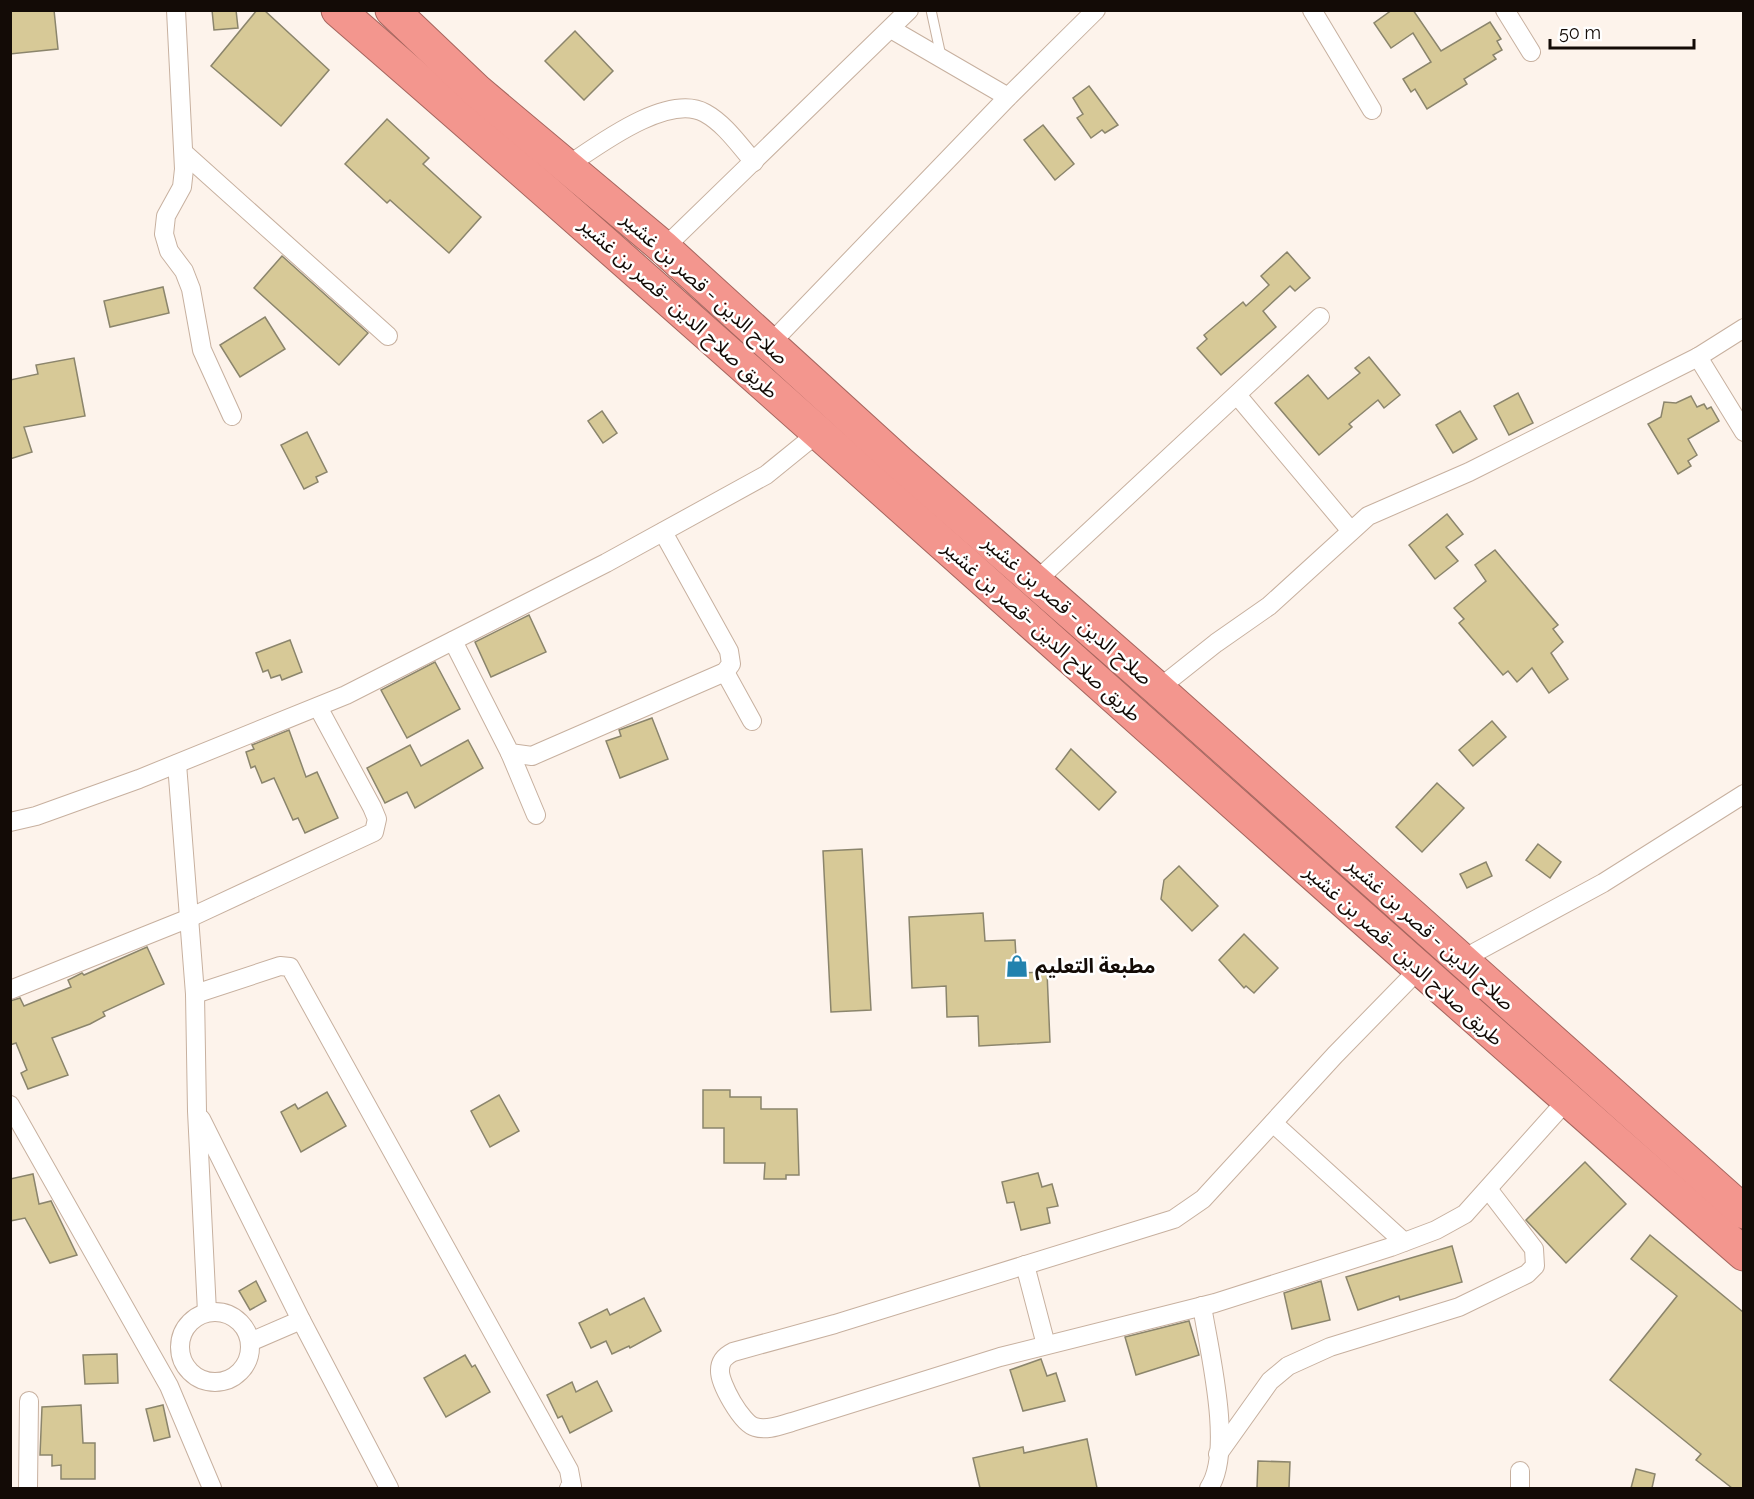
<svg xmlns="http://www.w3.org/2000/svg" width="1754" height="1499" font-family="Raleway,'Noto Sans Arabic',sans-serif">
<rect width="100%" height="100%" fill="#fdf3eb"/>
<g fill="#d7c997" stroke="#8b856c" stroke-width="1.5">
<path d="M 10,10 L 54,10 L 58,49 L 10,54 Z"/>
<path d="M 212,10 L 236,10 L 238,28 L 214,30 Z"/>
<path d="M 257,10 L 264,10 L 329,70 L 281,126 L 211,66 Z"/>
<path d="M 1392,10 L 1413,10 L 1441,51 L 1490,22 L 1501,39 L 1497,41 L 1502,50 L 1493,55 L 1496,59 L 1464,79 L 1467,84 L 1427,109 L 1415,89 L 1411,92 L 1403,79 L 1431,62 L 1413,33 L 1391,48 L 1374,23 Z"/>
<path d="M 575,31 L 613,71 L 584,100 L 545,61 Z"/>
<path d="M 1089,86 L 1118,125 L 1105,133 L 1102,130 L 1091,138 L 1077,118 L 1083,114 L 1073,98 Z"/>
<path d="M 387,119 L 429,158 L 423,164 L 481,217 L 449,253 L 390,200 L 387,203 L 345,164 Z"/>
<path d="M 1043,125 L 1074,164 L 1055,180 L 1024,140 Z"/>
<path d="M 1287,252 L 1310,278 L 1295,291 L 1290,286 L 1263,311 L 1276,327 L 1221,375 L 1197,348 L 1207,339 L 1204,335 L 1243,302 L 1246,306 L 1269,285 L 1261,276 Z"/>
<path d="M 282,256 L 368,333 L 339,365 L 254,288 Z"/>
<path d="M 163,287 L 169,313 L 110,327 L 104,301 Z"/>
<path d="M 265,317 L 285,349 L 240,377 L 220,345 Z"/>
<path d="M 1369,357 L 1400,395 L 1384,408 L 1378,400 L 1349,424 L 1352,427 L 1319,455 L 1275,403 L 1308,375 L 1328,399 L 1360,373 L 1355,368 Z"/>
<path d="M 74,358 L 85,416 L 24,427 L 32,452 L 10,459 L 10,380 L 38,374 L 36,365 Z"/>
<path d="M 1518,393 L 1533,423 L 1509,435 L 1494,406 Z"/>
<path d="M 1691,396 L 1697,407 L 1704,404 L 1707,409 L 1711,407 L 1719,421 L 1688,439 L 1697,455 L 1688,461 L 1691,466 L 1678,474 L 1648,424 L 1661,417 L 1664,402 L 1676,403 Z"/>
<path d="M 602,411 L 617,433 L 603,443 L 588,421 Z"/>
<path d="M 1460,411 L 1477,439 L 1453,453 L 1436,425 Z"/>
<path d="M 307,432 L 327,472 L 316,477 L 318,482 L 304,489 L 281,445 Z"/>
<path d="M 1447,514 L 1463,534 L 1446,547 L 1458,561 L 1435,579 L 1409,545 Z"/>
<path d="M 1495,550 L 1558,625 L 1553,629 L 1563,642 L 1551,653 L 1568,679 L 1549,693 L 1532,668 L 1517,682 L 1508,671 L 1503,675 L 1459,623 L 1464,619 L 1454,608 L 1486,581 L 1475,565 Z"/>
<path d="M 529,615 L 546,652 L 491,677 L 475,642 Z"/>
<path d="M 290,640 L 302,672 L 282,680 L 280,675 L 271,678 L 268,670 L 263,672 L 256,653 Z"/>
<path d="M 435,662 L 460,709 L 407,738 L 381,690 Z"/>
<path d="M 652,718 L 668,759 L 620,778 L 606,741 L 621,736 L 619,730 Z"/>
<path d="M 1492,721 L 1506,737 L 1473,766 L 1459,750 Z"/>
<path d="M 289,730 L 306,777 L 317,772 L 338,818 L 305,833 L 298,818 L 293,820 L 274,778 L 262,783 L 255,766 L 251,768 L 246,752 L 254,749 L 252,745 Z"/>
<path d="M 468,740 L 483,768 L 415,808 L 407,792 L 385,803 L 367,768 L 410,745 L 421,766 Z"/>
<path d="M 1071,749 L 1116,792 L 1099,810 L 1056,769 Z"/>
<path d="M 1437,783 L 1464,808 L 1422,852 L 1396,827 Z"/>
<path d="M 1538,844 L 1561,862 L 1550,878 L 1526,860 Z"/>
<path d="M 862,849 L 871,1010 L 831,1012 L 823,851 Z"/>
<path d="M 1486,862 L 1492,876 L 1467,888 L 1460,874 Z"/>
<path d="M 1179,866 L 1218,906 L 1192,931 L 1161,899 L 1164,880 Z"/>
<path d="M 983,913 L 985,941 L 1015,940 L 1017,973 L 1047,972 L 1050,1042 L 979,1046 L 978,1016 L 947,1017 L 946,986 L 912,988 L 909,917 Z"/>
<path d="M 1244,934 L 1278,968 L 1254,993 L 1246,986 L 1244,988 L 1219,960 Z"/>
<path d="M 147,947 L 164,984 L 103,1012 L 105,1016 L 90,1024 L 52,1038 L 68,1075 L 28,1089 L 21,1073 L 27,1070 L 16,1043 L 10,1045 L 10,1001 L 20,998 L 24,1006 L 71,987 L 68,980 L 82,973 L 84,975 Z"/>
<path d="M 703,1090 L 730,1090 L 730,1097 L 761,1097 L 761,1109 L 797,1109 L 799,1175 L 786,1175 L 786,1179 L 764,1179 L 765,1163 L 724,1163 L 724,1128 L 703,1128 Z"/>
<path d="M 327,1092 L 346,1126 L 301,1152 L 281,1112 L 295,1104 L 298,1109 Z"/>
<path d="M 499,1095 L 519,1131 L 490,1147 L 471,1111 Z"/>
<path d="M 1585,1162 L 1626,1204 L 1566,1263 L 1526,1220 Z"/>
<path d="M 1038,1173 L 1042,1187 L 1052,1184 L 1058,1206 L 1047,1208 L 1050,1223 L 1021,1230 L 1014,1202 L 1007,1203 L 1002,1182 Z"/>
<path d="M 33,1174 L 39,1204 L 51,1201 L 77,1255 L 50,1263 L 25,1218 L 10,1221 L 10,1179 Z"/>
<path d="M 1650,1235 L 1743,1312 L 1743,1488 L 1732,1488 L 1696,1460 L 1701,1454 L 1610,1380 L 1677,1296 L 1631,1259 Z"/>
<path d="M 1452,1246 L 1462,1282 L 1400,1300 L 1399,1296 L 1358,1310 L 1346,1277 Z"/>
<path d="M 256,1281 L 266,1301 L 250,1310 L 239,1291 Z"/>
<path d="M 1321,1281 L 1330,1320 L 1292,1329 L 1284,1293 Z"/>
<path d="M 644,1298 L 661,1331 L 630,1348 L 629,1346 L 612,1354 L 606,1341 L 591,1348 L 579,1323 L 607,1309 L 610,1315 Z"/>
<path d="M 1189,1321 L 1199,1355 L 1136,1375 L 1125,1337 Z"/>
<path d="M 117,1354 L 118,1383 L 85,1384 L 83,1355 Z"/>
<path d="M 465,1355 L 472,1367 L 475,1365 L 490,1392 L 446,1417 L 424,1378 Z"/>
<path d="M 1041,1359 L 1047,1376 L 1056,1373 L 1065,1401 L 1023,1411 L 1010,1370 Z"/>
<path d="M 597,1381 L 612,1411 L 570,1433 L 562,1416 L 558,1418 L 547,1395 L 572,1382 L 576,1392 Z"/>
<path d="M 81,1405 L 83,1443 L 95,1443 L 95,1479 L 61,1479 L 61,1465 L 52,1466 L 52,1455 L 40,1455 L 42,1407 Z"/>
<path d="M 163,1405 L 170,1437 L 154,1441 L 146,1409 Z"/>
<path d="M 1087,1439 L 1097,1488 L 980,1488 L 973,1458 L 1023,1447 L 1024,1453 Z"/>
<path d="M 1258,1461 L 1290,1462 L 1289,1488 L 1257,1488 Z"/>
<path d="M 1636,1469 L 1655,1474 L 1652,1488 L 1631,1488 Z"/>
</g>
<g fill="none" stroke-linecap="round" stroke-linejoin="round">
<g stroke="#c7b09f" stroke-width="11">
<path id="lane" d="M 931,10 L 941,56"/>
</g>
<g stroke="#c7b09f" stroke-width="20">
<g id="street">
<path d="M 176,10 L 184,169 L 182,187 L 166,216 L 164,234 L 169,251 L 184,271 L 191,289 L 202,350 L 232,416"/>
<path d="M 1312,10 L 1372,110"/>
<path d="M 1505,10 L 1531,52"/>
<path d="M 891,29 L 1008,97"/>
<path d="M 184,153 L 388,336"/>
<path d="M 567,166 C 597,146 668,92 705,113 C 725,124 739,145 754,162"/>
<path d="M 664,248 L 909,10"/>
<path d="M 769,345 L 1008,97 L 1096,10"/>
<path d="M 1698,357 L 1744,432"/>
<path d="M 1237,395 L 1351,531"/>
<path d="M 1035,582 L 1320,317"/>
<path d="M 453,641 L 510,753 L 532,756 L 541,752 L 725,672 L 731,664 L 729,651 L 663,532"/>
<path d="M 725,672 L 752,721"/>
<path d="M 1158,689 L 1216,643 L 1269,606 L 1368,516 L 1469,472 L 1698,357 L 1744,328"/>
<path d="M 510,753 L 536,815"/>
<path d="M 177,764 L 195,994 L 197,1111 L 207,1312"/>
<path d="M 10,822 L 36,816 L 139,779 L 346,695 L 606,563 L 766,475 L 819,432"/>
<path d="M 1461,960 L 1603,883 L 1744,794"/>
<path d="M 1419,969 L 1335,1055 L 1203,1199 L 1174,1219 L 835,1324 L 733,1352 C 725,1356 720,1361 720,1370 C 719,1383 742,1424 755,1427 C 767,1431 781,1425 792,1422 L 1000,1357 L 1215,1303 L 1391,1247 L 1436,1230 L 1465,1214 L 1567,1100"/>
<path d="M 10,990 L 187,919 L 374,832 L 377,819 L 372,807 L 318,707"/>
<path d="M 195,994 L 280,966 L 290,967 L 569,1470 L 572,1486 L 569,1488"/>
<path d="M 10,1105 L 169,1386 L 212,1488"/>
<path d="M 201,1119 L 301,1320 L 389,1488"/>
<path d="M 1273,1123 L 1404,1242"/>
<path d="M 1025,1265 L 1046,1345"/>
<path d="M 1202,1306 C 1209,1350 1234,1451 1209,1488"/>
<circle cx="215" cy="1347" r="35"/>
<path d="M 250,1342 L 301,1320"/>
<path d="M 1218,1454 L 1270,1381 L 1288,1366 L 1330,1347 L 1459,1307 L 1527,1274 L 1535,1266 L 1534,1249 L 1488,1189"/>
<path d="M 28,1488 L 29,1401"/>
<path d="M 1520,1488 L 1520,1471"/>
</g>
</g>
<g stroke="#a5655e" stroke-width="35">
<g id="highway">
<path d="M 338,10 C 811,420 1272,843 1744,1254"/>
<path d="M 392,10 L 477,91 L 664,248 L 900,463 L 1158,689 L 1744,1212"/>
</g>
</g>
<use href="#lane" stroke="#fff" stroke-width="9"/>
<use href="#street" stroke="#fff" stroke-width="18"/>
<use href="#highway" stroke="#f3968e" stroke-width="33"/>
</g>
<defs>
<g id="shop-bare" transform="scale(1.8)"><path d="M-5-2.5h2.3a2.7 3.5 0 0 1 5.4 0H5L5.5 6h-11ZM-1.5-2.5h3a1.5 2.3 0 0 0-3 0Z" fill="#2282ae" stroke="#fff" stroke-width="2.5" paint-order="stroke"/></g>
</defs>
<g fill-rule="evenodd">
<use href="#shop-bare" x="1017" y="966"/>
</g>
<g text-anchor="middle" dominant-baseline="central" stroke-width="5" stroke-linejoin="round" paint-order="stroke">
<g font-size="20" fill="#130b06" stroke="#fff">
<text transform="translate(705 288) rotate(42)">صلاح الدين - قصر بن غشير</text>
<text transform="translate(679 308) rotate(42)">طريق صلاح الدين -قصر بن غشير</text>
<text transform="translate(1068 610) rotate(41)">صلاح الدين - قصر بن غشير</text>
<text transform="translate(1042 631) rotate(42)">طريق صلاح الدين -قصر بن غشير</text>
<text transform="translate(1431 934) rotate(42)">صلاح الدين - قصر بن غشير</text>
<text transform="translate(1404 955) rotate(42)">طريق صلاح الدين -قصر بن غشير</text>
</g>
<g font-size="20" font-weight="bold" fill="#130b06" stroke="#fff" text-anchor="start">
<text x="1035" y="966">مطبعة التعليم</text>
</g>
</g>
<rect width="1754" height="1499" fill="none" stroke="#130b06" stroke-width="24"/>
<path d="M1550 39v9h144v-9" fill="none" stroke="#130b06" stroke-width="3"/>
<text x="1559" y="39" font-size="18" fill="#130b06" stroke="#ffffff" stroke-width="4.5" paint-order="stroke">50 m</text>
</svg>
